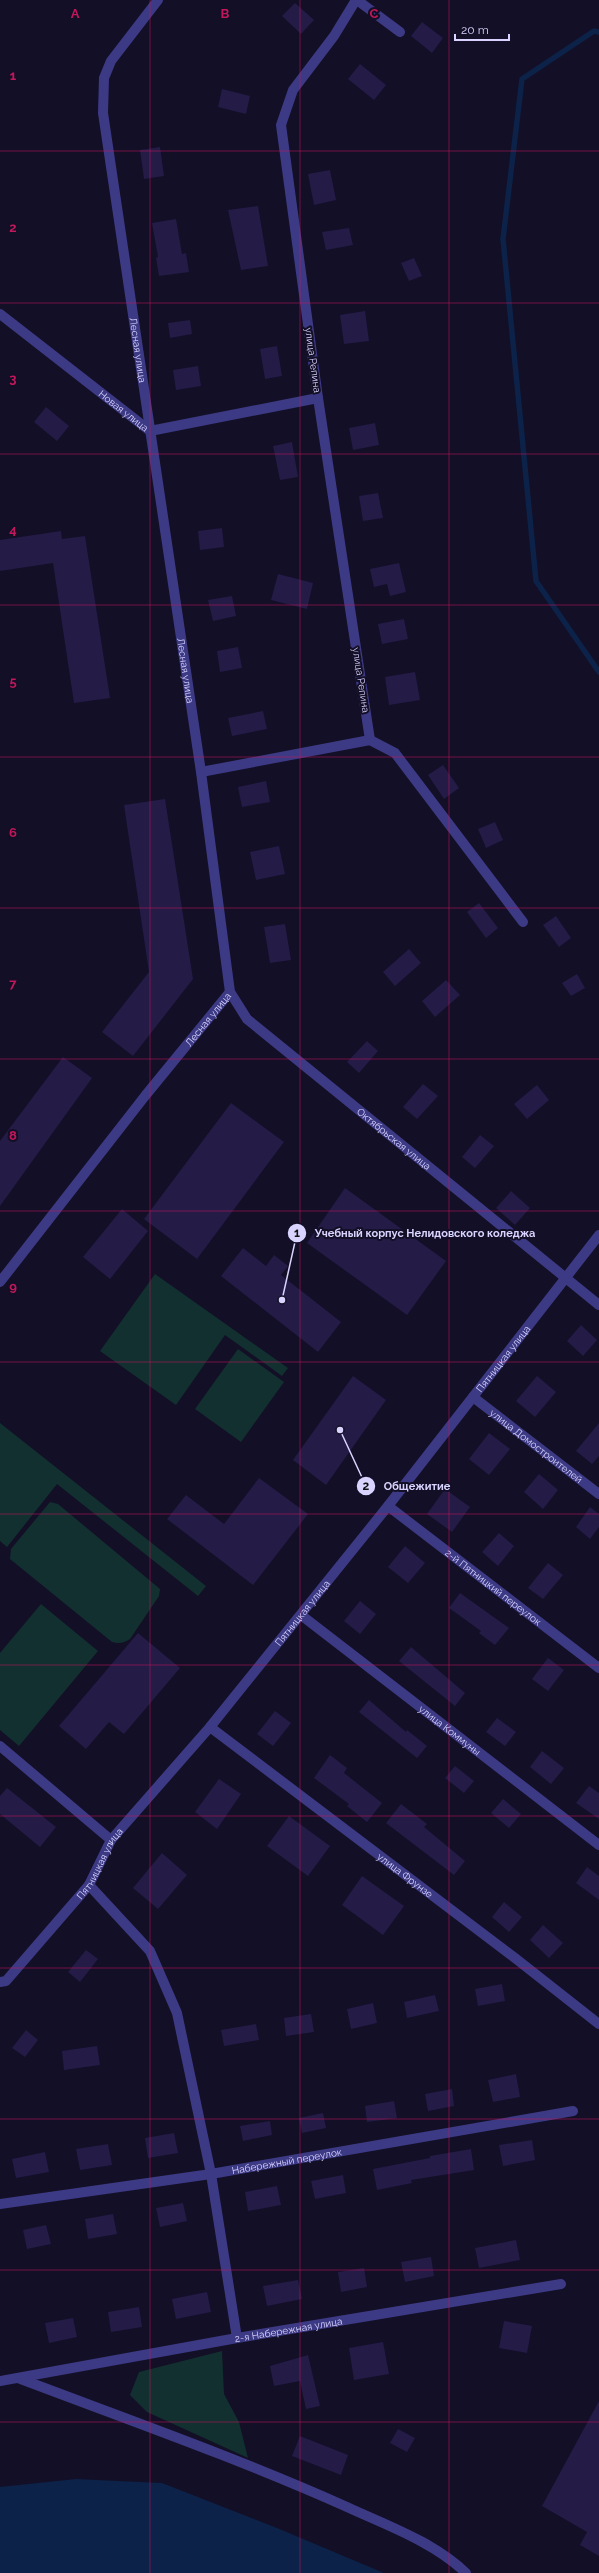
<svg xmlns="http://www.w3.org/2000/svg" width="599" height="2573" font-family="Raleway,sans-serif">
<rect width="100%" height="100%" fill="#130f26"/>
<g fill="#12302f">
<path d="M 155,1274 L 288,1368 L 282,1376 L 225,1335 L 176,1405 L 100,1351 Z"/>
<path d="M 238,1349 L 284,1382 L 241,1442 L 195,1409 Z"/>
<path d="M 0,1423 L 206,1586 L 198,1596 L 57,1484 L 7,1547 L 0,1541 Z"/>
<path d="M 50,1502 L 58,1504 L 160,1589 L 159,1596 L 130,1639 C 124,1643 119,1644 112,1642 L 10,1559 L 11,1549 Z"/>
<path d="M 41,1604 L 98,1651 L 19,1746 L 0,1730 L 0,1653 Z"/>
<path d="M 222,2351 L 224,2394 L 239,2422 L 248,2458 L 147,2412 L 130,2395 L 139,2372 Z"/>
</g>
<path fill="#0c2248" d="M 76,2479 L 162,2483 L 277,2528 L 384,2573 L 0,2573 L 0,2487 Z"/>
<g fill="none" stroke-linecap="round" stroke-linejoin="round">
<path stroke="#0c2248" stroke-width="5.5" d="M 599,32 L 594,31 L 522,79 L 503,239 L 536,581 L 599,672"/>
</g>
<g fill="#241b47">
<path d="M 295,3 L 314,20 L 301,34 L 282,16 Z"/>
<path d="M 422,22 L 443,38 L 432,53 L 411,36 Z"/>
<path d="M 360,64 L 386,85 L 374,100 L 348,79 Z"/>
<path d="M 222,89 L 250,96 L 246,114 L 218,107 Z"/>
<path d="M 160,147 L 164,176 L 144,179 L 140,150 Z"/>
<path d="M 330,170 L 336,200 L 314,205 L 308,174 Z"/>
<path d="M 258,206 L 268,266 L 241,270 L 228,210 Z"/>
<path d="M 176,219 L 182,254 L 186,253 L 189,272 L 159,276 L 156,258 L 158,257 L 152,223 Z"/>
<path d="M 349,228 L 353,245 L 326,250 L 322,232 Z"/>
<path d="M 414,258 L 422,276 L 409,281 L 401,263 Z"/>
<path d="M 365,311 L 369,341 L 344,344 L 340,315 Z"/>
<path d="M 190,320 L 192,334 L 170,338 L 168,323 Z"/>
<path d="M 277,346 L 282,376 L 265,379 L 260,349 Z"/>
<path d="M 198,366 L 201,386 L 176,390 L 173,370 Z"/>
<path d="M 46,407 L 69,426 L 57,441 L 34,422 Z"/>
<path d="M 375,423 L 379,445 L 353,450 L 349,428 Z"/>
<path d="M 292,442 L 298,477 L 280,480 L 273,446 Z"/>
<path d="M 378,493 L 383,518 L 363,521 L 359,496 Z"/>
<path d="M 222,528 L 224,547 L 200,550 L 198,531 Z"/>
<path d="M 61,531 L 62,539 L 85,536 L 110,698 L 74,703 L 53,563 L 0,571 L 0,540 Z"/>
<path d="M 399,563 L 406,592 L 390,596 L 387,584 L 374,587 L 370,569 Z"/>
<path d="M 278,574 L 313,583 L 307,609 L 271,600 Z"/>
<path d="M 232,596 L 236,616 L 213,621 L 208,600 Z"/>
<path d="M 404,619 L 408,639 L 382,644 L 378,624 Z"/>
<path d="M 238,647 L 242,668 L 220,672 L 217,651 Z"/>
<path d="M 415,672 L 420,700 L 389,705 L 385,677 Z"/>
<path d="M 263,711 L 267,729 L 232,736 L 228,718 Z"/>
<path d="M 443,765 L 459,788 L 444,799 L 428,775 Z"/>
<path d="M 266,781 L 270,802 L 242,807 L 238,787 Z"/>
<path d="M 165,799 L 193,979 L 133,1056 L 102,1032 L 149,972 L 124,805 Z"/>
<path d="M 495,822 L 503,840 L 486,848 L 478,829 Z"/>
<path d="M 279,846 L 285,874 L 256,880 L 250,852 Z"/>
<path d="M 479,903 L 498,928 L 486,938 L 467,912 Z"/>
<path d="M 556,916 L 571,938 L 559,947 L 543,925 Z"/>
<path d="M 285,924 L 291,960 L 270,963 L 264,927 Z"/>
<path d="M 409,949 L 421,963 L 395,986 L 383,972 Z"/>
<path d="M 577,974 L 585,988 L 571,996 L 562,983 Z"/>
<path d="M 446,980 L 460,995 L 435,1017 L 422,1001 Z"/>
<path d="M 367,1041 L 378,1051 L 359,1073 L 347,1062 Z"/>
<path d="M 63,1057 L 92,1078 L 0,1206 L 0,1141 Z"/>
<path d="M 423,1084 L 438,1096 L 417,1119 L 403,1107 Z"/>
<path d="M 537,1085 L 549,1100 L 527,1119 L 514,1104 Z"/>
<path d="M 231,1103 L 284,1142 L 197,1259 L 144,1219 Z"/>
<path d="M 480,1135 L 494,1146 L 475,1168 L 462,1157 Z"/>
<path d="M 345,1188 L 446,1261 L 407,1315 L 307,1243 Z"/>
<path d="M 511,1191 L 530,1208 L 515,1225 L 496,1208 Z"/>
<path d="M 122,1209 L 148,1231 L 110,1279 L 83,1257 Z"/>
<path d="M 243,1248 L 266,1266 L 274,1255 L 288,1266 L 281,1275 L 341,1322 L 318,1352 L 221,1276 Z"/>
<path d="M 581,1325 L 597,1340 L 583,1356 L 567,1341 Z"/>
<path d="M 353,1376 L 386,1400 L 326,1485 L 293,1460 Z"/>
<path d="M 537,1376 L 556,1392 L 535,1417 L 516,1401 Z"/>
<path d="M 599,1423 L 599,1456 L 592,1464 L 576,1451 Z"/>
<path d="M 489,1433 L 510,1449 L 489,1475 L 469,1459 Z"/>
<path d="M 539,1474 L 558,1490 L 543,1509 L 524,1492 Z"/>
<path d="M 259,1478 L 308,1514 L 253,1585 L 167,1519 L 186,1495 L 224,1524 Z"/>
<path d="M 445,1489 L 470,1507 L 452,1532 L 427,1514 Z"/>
<path d="M 590,1507 L 599,1514 L 599,1527 L 590,1539 L 576,1527 Z"/>
<path d="M 499,1533 L 514,1546 L 498,1566 L 482,1552 Z"/>
<path d="M 405,1546 L 425,1563 L 408,1583 L 388,1567 Z"/>
<path d="M 548,1563 L 563,1575 L 543,1599 L 528,1588 Z"/>
<path d="M 460,1593 L 509,1628 L 495,1645 L 479,1633 L 481,1631 L 449,1608 Z"/>
<path d="M 360,1601 L 376,1614 L 360,1634 L 344,1621 Z"/>
<path d="M 138,1633 L 180,1668 L 124,1734 L 109,1722 L 86,1749 L 59,1726 Z"/>
<path d="M 411,1647 L 465,1693 L 455,1706 L 399,1661 Z"/>
<path d="M 548,1658 L 564,1670 L 548,1691 L 532,1679 Z"/>
<path d="M 369,1700 L 406,1732 L 407,1730 L 427,1746 L 417,1758 L 359,1712 Z"/>
<path d="M 275,1711 L 291,1723 L 273,1746 L 257,1734 Z"/>
<path d="M 497,1718 L 516,1732 L 505,1746 L 486,1732 Z"/>
<path d="M 542,1751 L 564,1768 L 551,1784 L 530,1767 Z"/>
<path d="M 330,1755 L 347,1768 L 344,1773 L 382,1803 L 367,1822 L 347,1806 L 349,1804 L 314,1778 Z"/>
<path d="M 455,1766 L 474,1781 L 464,1793 L 445,1778 Z"/>
<path d="M 219,1779 L 241,1794 L 217,1829 L 195,1812 Z"/>
<path d="M 589,1786 L 599,1793 L 599,1819 L 576,1803 Z"/>
<path d="M 7,1788 L 56,1827 L 40,1847 L 0,1814 L 0,1796 Z"/>
<path d="M 503,1799 L 521,1814 L 509,1828 L 491,1813 Z"/>
<path d="M 401,1804 L 427,1824 L 424,1827 L 465,1861 L 454,1875 L 386,1823 Z"/>
<path d="M 289,1816 L 330,1846 L 308,1876 L 267,1846 Z"/>
<path d="M 162,1853 L 187,1875 L 158,1909 L 133,1888 Z"/>
<path d="M 587,1867 L 599,1876 L 599,1900 L 576,1883 Z"/>
<path d="M 362,1876 L 404,1906 L 383,1935 L 342,1905 Z"/>
<path d="M 504,1902 L 522,1917 L 509,1932 L 492,1917 Z"/>
<path d="M 543,1925 L 563,1943 L 549,1958 L 530,1940 Z"/>
<path d="M 86,1950 L 98,1959 L 80,1982 L 68,1972 Z"/>
<path d="M 502,1984 L 505,2001 L 478,2006 L 475,1989 Z"/>
<path d="M 435,1995 L 439,2011 L 407,2018 L 404,2002 Z"/>
<path d="M 373,2003 L 377,2023 L 351,2029 L 347,2009 Z"/>
<path d="M 311,2014 L 314,2032 L 286,2036 L 284,2018 Z"/>
<path d="M 256,2024 L 259,2040 L 224,2046 L 221,2030 Z"/>
<path d="M 26,2030 L 38,2040 L 25,2057 L 12,2048 Z"/>
<path d="M 97,2046 L 100,2065 L 64,2070 L 62,2051 Z"/>
<path d="M 516,2074 L 520,2097 L 493,2102 L 488,2080 Z"/>
<path d="M 452,2089 L 454,2106 L 428,2111 L 425,2094 Z"/>
<path d="M 394,2101 L 397,2118 L 367,2122 L 365,2106 Z"/>
<path d="M 323,2113 L 326,2128 L 302,2133 L 299,2118 Z"/>
<path d="M 270,2121 L 272,2135 L 243,2141 L 240,2126 Z"/>
<path d="M 174,2133 L 178,2153 L 148,2158 L 145,2138 Z"/>
<path d="M 532,2140 L 535,2160 L 503,2166 L 499,2145 Z"/>
<path d="M 108,2144 L 112,2165 L 80,2170 L 76,2149 Z"/>
<path d="M 471,2149 L 474,2170 L 411,2180 L 412,2183 L 377,2190 L 373,2169 L 430,2158 L 430,2156 Z"/>
<path d="M 45,2152 L 49,2172 L 16,2178 L 12,2159 Z"/>
<path d="M 343,2175 L 346,2193 L 315,2199 L 311,2181 Z"/>
<path d="M 277,2186 L 281,2205 L 248,2211 L 245,2192 Z"/>
<path d="M 183,2203 L 187,2221 L 160,2227 L 156,2208 Z"/>
<path d="M 113,2214 L 117,2234 L 88,2239 L 85,2219 Z"/>
<path d="M 46,2225 L 51,2244 L 27,2249 L 23,2230 Z"/>
<path d="M 516,2240 L 520,2260 L 479,2268 L 475,2248 Z"/>
<path d="M 431,2257 L 434,2276 L 405,2282 L 401,2262 Z"/>
<path d="M 364,2268 L 367,2287 L 341,2292 L 338,2272 Z"/>
<path d="M 298,2280 L 302,2299 L 267,2306 L 263,2286 Z"/>
<path d="M 207,2292 L 211,2312 L 176,2319 L 172,2299 Z"/>
<path d="M 139,2307 L 142,2327 L 111,2332 L 108,2312 Z"/>
<path d="M 73,2318 L 77,2337 L 49,2343 L 45,2323 Z"/>
<path d="M 504,2321 L 532,2326 L 527,2353 L 499,2348 Z"/>
<path d="M 383,2342 L 389,2374 L 354,2380 L 349,2348 Z"/>
<path d="M 308,2355 L 320,2406 L 306,2409 L 300,2381 L 274,2386 L 270,2366 Z"/>
<path d="M 599,2401 L 599,2556 L 580,2545 L 587,2532 L 542,2506 Z"/>
<path d="M 398,2429 L 415,2438 L 407,2452 L 390,2443 Z"/>
<path d="M 300,2436 L 348,2455 L 341,2475 L 292,2456 Z"/>
</g>
<g fill="none" stroke-linecap="round" stroke-linejoin="round">
<g stroke="#3d3a85" stroke-width="10">
<path id="s1" d="M 158,0 L 111,61 L 104,78 L 103,113 L 201,772 L 230,992 L 247,1019 L 599,1305"/>
<path d="M 357,0 L 400,32"/>
<path id="s2" d="M 0,314 L 150,431 L 318,398"/>
<path d="M 370,740 L 395,753 L 523,922"/>
<path d="M 201,772 L 370,740 L 318,398 L 281,125 L 293,90 L 334,36 L 356,0"/>
<path id="s3" d="M 0,1282 L 145,1096 L 230,992"/>
<path id="s4" d="M 473,1397 L 599,1494"/>
<path id="s5" d="M 388,1506 L 599,1668"/>
<path id="s6" d="M 301,1615 L 599,1845"/>
<path id="s7" d="M 210,1727 L 515,1958 L 599,2024"/>
<path d="M 0,1746 L 111,1840"/>
<path d="M 89,1885 L 150,1951 L 177,2013 L 211,2174 L 237,2338"/>
<path id="s8" d="M 0,1982 L 6,1981 L 89,1885 L 111,1840 L 210,1727 L 388,1506 L 599,1235"/>
<path id="s9" d="M 0,2204 L 211,2174 L 573,2111"/>
<path d="M 18,2378 C 129,2420 240,2459 347,2507 C 388,2526 434,2542 466,2573"/>
<path id="s10" d="M 0,2381 L 237,2338 L 561,2284"/>
</g>
</g>
<path fill="none" stroke="#c2185b" stroke-width="1" stroke-opacity="0.55" d="M 150,0 L 150,2573M 300,0 L 300,2573M 449,0 L 449,2573M 0,151 L 599,151M 0,303 L 599,303M 0,454 L 599,454M 0,605 L 599,605M 0,757 L 599,757M 0,908 L 599,908M 0,1059 L 599,1059M 0,1211 L 599,1211M 0,1362 L 599,1362M 0,1514 L 599,1514M 0,1665 L 599,1665M 0,1816 L 599,1816M 0,1968 L 599,1968M 0,2119 L 599,2119M 0,2270 L 599,2270M 0,2422 L 599,2422"/>
<g text-anchor="middle" dominant-baseline="central" stroke-width="4" stroke-linejoin="round" paint-order="stroke">
<g font-size="10" fill="#d9d4ff" stroke="#130f26">
<text stroke="none"><textPath href="#s1" startOffset="370">Лесная улица</textPath></text>
<text transform="translate(313 360) rotate(82)">улица Репина</text>
<text stroke="none"><textPath href="#s2" startOffset="157">Новая улица</textPath></text>
<text stroke="none"><textPath href="#s1" startOffset="694">Лесная улица</textPath></text>
<text transform="translate(361 680) rotate(81)">улица Репина</text>
<text stroke="none"><textPath href="#s3" startOffset="335">Лесная улица</textPath></text>
<text stroke="none"><textPath href="#s1" startOffset="1240">Октябрьская улица</textPath></text>
<text stroke="none"><textPath href="#s8" startOffset="804">Пятницкая улица</textPath></text>
<text stroke="none"><textPath href="#s4" startOffset="80">улица Домостроителей</textPath></text>
<text stroke="none"><textPath href="#s5" startOffset="133">2-й Пятницкий переулок</textPath></text>
<text stroke="none"><textPath href="#s8" startOffset="480">Пятницкая улица</textPath></text>
<text stroke="none"><textPath href="#s6" startOffset="188">улица Коммуны</textPath></text>
<text stroke="none"><textPath href="#s8" startOffset="157">Пятницкая улица</textPath></text>
<text stroke="none"><textPath href="#s7" startOffset="245">улица Фрунзе</textPath></text>
<text stroke="none"><textPath href="#s9" startOffset="290">Набережный переулок</textPath></text>
<text stroke="none"><textPath href="#s10" startOffset="293">2-я Набережная улица</textPath></text>
</g>
</g>
<g font-size="13" text-anchor="middle" font-weight="bold" fill="#c2185b" stroke="#130f26" stroke-width="4" stroke-linejoin="round" paint-order="stroke">
<text x="75" y="18">A</text>
<text x="225" y="18">B</text>
<text x="374" y="18">C</text>
<text x="13" y="80">1</text>
<text x="13" y="232">2</text>
<text x="13" y="383">3</text>
<text x="13" y="534">4</text>
<text x="13" y="686">5</text>
<text x="13" y="837">6</text>
<text x="13" y="988">7</text>
<text x="13" y="1140">8</text>
<text x="13" y="1291">9</text>
</g>
<path fill="none" stroke="#d9d4ff" stroke-width="1.5" d="M282 1300L297 1233M340 1430L366 1486"/>
<g fill="#d9d4ff" stroke="#130f26" stroke-width="1.5">
<circle cx="282" cy="1300" r="4"/>
<circle cx="340" cy="1430" r="4"/>
<circle cx="297" cy="1233" r="10"/>
<circle cx="366" cy="1486" r="10"/>
</g>
<g font-size="12" text-anchor="middle" font-weight="bold" fill="#111">
<text x="297" y="1237">1</text>
<text x="366" y="1490">2</text>
</g>
<g font-size="11" text-anchor="middle" font-weight="bold" fill="#d9d4ff" stroke="#130f26" stroke-width="4" stroke-linejoin="round" paint-order="stroke">
<text x="425" y="1237">Учебный корпус Нелидовского коледжа</text>
<text x="417" y="1490">Общежитие</text>
</g>
<path d="M455 34v6h54v-6" fill="none" stroke="#d9d4ff" stroke-width="2"/>
<text x="461" y="34" font-size="12" fill="#d9d4ff" stroke="#130f26" stroke-width="3" paint-order="stroke">20 m</text>
</svg>
